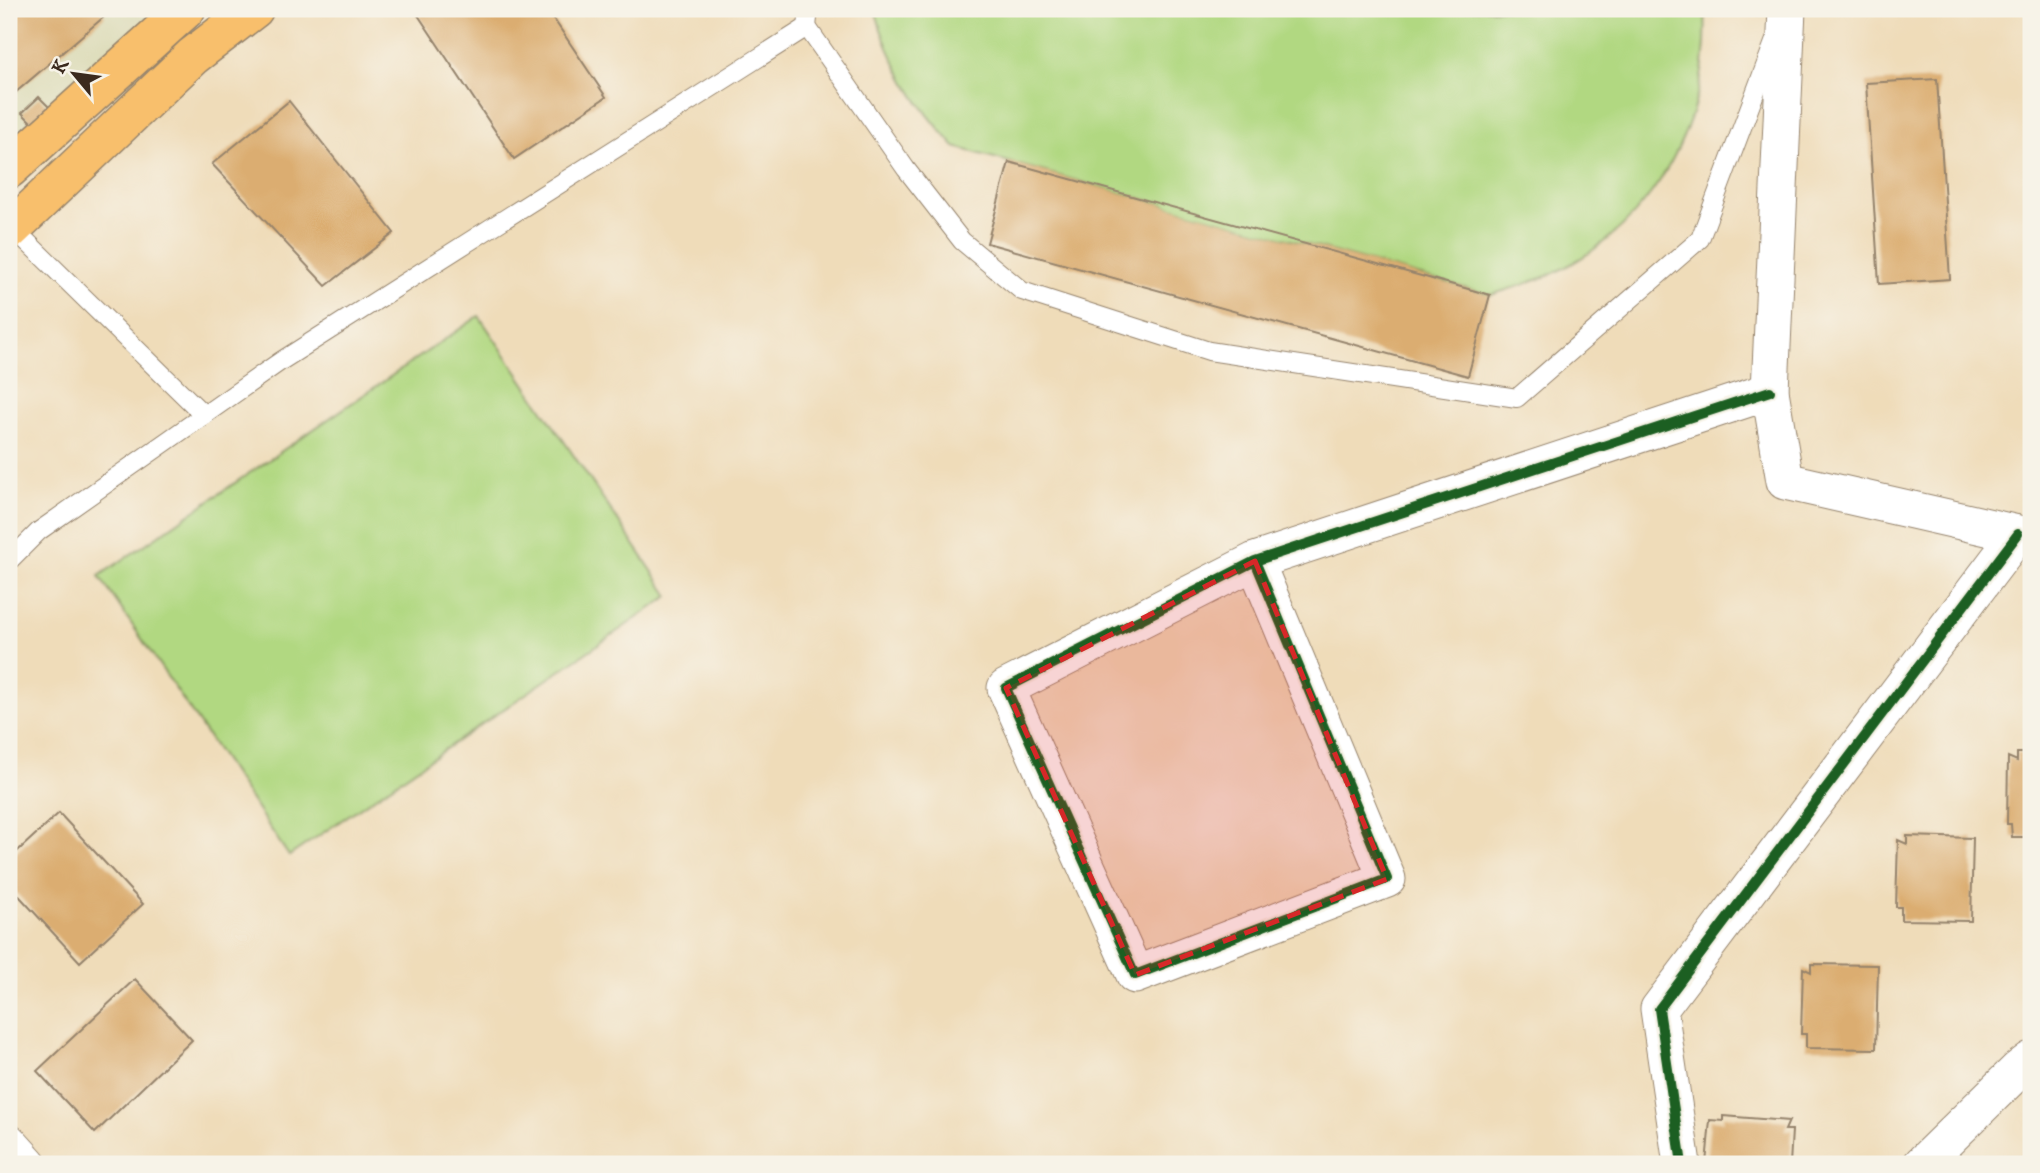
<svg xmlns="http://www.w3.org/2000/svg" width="2040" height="1173" font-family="'IM FELL English',serif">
<rect width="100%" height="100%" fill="#f7f3e8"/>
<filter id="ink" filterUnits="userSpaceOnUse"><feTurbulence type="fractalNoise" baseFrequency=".0143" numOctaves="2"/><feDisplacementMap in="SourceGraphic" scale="14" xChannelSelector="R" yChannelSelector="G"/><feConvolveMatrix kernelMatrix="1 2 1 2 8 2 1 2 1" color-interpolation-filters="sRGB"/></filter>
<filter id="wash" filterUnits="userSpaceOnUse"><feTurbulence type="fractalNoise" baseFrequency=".00686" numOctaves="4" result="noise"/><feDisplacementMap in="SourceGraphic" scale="28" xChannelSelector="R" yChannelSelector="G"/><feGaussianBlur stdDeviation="1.57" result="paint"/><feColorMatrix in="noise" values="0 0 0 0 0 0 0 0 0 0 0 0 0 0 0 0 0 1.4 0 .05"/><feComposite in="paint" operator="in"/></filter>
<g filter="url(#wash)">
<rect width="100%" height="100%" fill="#efdcb9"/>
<path fill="#deddbb" d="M 9,9 L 142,9 L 152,20 L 16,148 L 9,140 Z"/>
<g fill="#b1d881" stroke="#768150" stroke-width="2">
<path d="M 875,9 L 1705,9 C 1711,119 1656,223 1556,272 C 1535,282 1512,288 1490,295 L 955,147 C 917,105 889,64 875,9 Z"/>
<path d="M 479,316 L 669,596 L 289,856 L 99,576 Z"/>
</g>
<g id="blocks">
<g fill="#dbad71">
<path d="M 9,9 L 99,9 L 105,16 L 9,98 Z"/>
<path d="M 414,9 L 547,9 L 606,97 L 514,159 Z"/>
<path d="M 1937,79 L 1950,279 L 1879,284 L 1866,83 Z"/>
<path d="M 39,97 L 54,112 L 37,128 L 22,113 Z"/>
<path d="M 289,101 L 394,233 L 326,286 L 212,164 Z"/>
<path d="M 1009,162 L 1490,295 L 1468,376 L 987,243 Z"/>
<path d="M 2017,753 L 2031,753 L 2031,837 L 2012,837 L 2011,824 L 2007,824 L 2008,757 L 2017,761 Z"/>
<path d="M 59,813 L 143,904 L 80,962 L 9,885 L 9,859 Z"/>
<path d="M 1907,836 L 1973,838 L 1971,921 L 1901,920 L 1901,907 L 1896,907 L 1898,840 L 1907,844 Z"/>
<path d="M 1811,964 L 1878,965 L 1876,1049 L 1806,1048 L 1806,1034 L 1801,1034 L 1803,968 L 1811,972 Z"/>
<path d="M 135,979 L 192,1040 L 95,1133 L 37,1071 Z"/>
<path d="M 1723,1116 L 1789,1121 L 1785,1130 L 1792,1130 L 1790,1164 L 1706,1164 L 1710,1120 L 1723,1121 Z"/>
</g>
</g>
</g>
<g filter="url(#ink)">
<use href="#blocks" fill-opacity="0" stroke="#95836c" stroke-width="2"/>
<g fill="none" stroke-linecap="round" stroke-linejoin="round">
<g stroke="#95836c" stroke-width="20">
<g id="lane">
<path d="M 807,27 L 906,169 L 962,241 L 1022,291 L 1209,351 L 1517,398 L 1700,239 L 1775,40"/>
<path d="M 12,227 L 204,415"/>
<path d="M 9,561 L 39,531 L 281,361 L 807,27 L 809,9"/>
</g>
</g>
<g stroke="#95836c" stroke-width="39">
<g id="street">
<path d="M 1787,9 L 1770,391 L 1785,481 L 2031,537"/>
<path d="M 1255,561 L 1387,879 L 1135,975 L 1006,688 L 1255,561 L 1770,391"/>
<path d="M 9,1143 L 28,1164"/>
<path d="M 1682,1164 L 1659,1009 L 2018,534"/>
<path d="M 1922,1164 L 2018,1070 L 2031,1060"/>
</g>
</g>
<g stroke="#95836c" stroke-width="41">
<g id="primary">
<path d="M 9,169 L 186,9"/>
<path d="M 9,231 L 193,56 L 254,9"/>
</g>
</g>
<path stroke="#95836c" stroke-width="4.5" stroke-dasharray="5 5" stroke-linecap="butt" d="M 52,61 L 65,74"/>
<use href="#lane" stroke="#fff" stroke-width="18"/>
<use href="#street" stroke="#fff" stroke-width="37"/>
<use href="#primary" stroke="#f8bf6c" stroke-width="38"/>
<g stroke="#f7f3e8" stroke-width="15">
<g id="cycleway">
<path d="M 1255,561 L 1387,879 L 1135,975 L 1006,688 L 1255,561 L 1770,391"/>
<path d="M 1682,1164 L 1659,1009 L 2018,534"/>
</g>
</g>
<use href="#cycleway" stroke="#1b5e20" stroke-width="10"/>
</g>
</g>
<path fill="#d62828" fill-opacity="0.2" stroke="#d62828" stroke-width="5" stroke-dasharray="14 9" stroke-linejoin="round" d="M 1255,561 L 1387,879 L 1135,975 L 1006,688 Z"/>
<rect width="2040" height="1173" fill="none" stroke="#f7f3e8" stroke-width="35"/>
<g transform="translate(74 74) rotate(299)" stroke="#f7f3e8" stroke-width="5" paint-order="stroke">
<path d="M0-5L12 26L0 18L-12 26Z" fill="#3b2a1e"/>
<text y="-10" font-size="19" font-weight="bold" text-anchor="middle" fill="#3b2a1e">K</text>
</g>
</svg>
